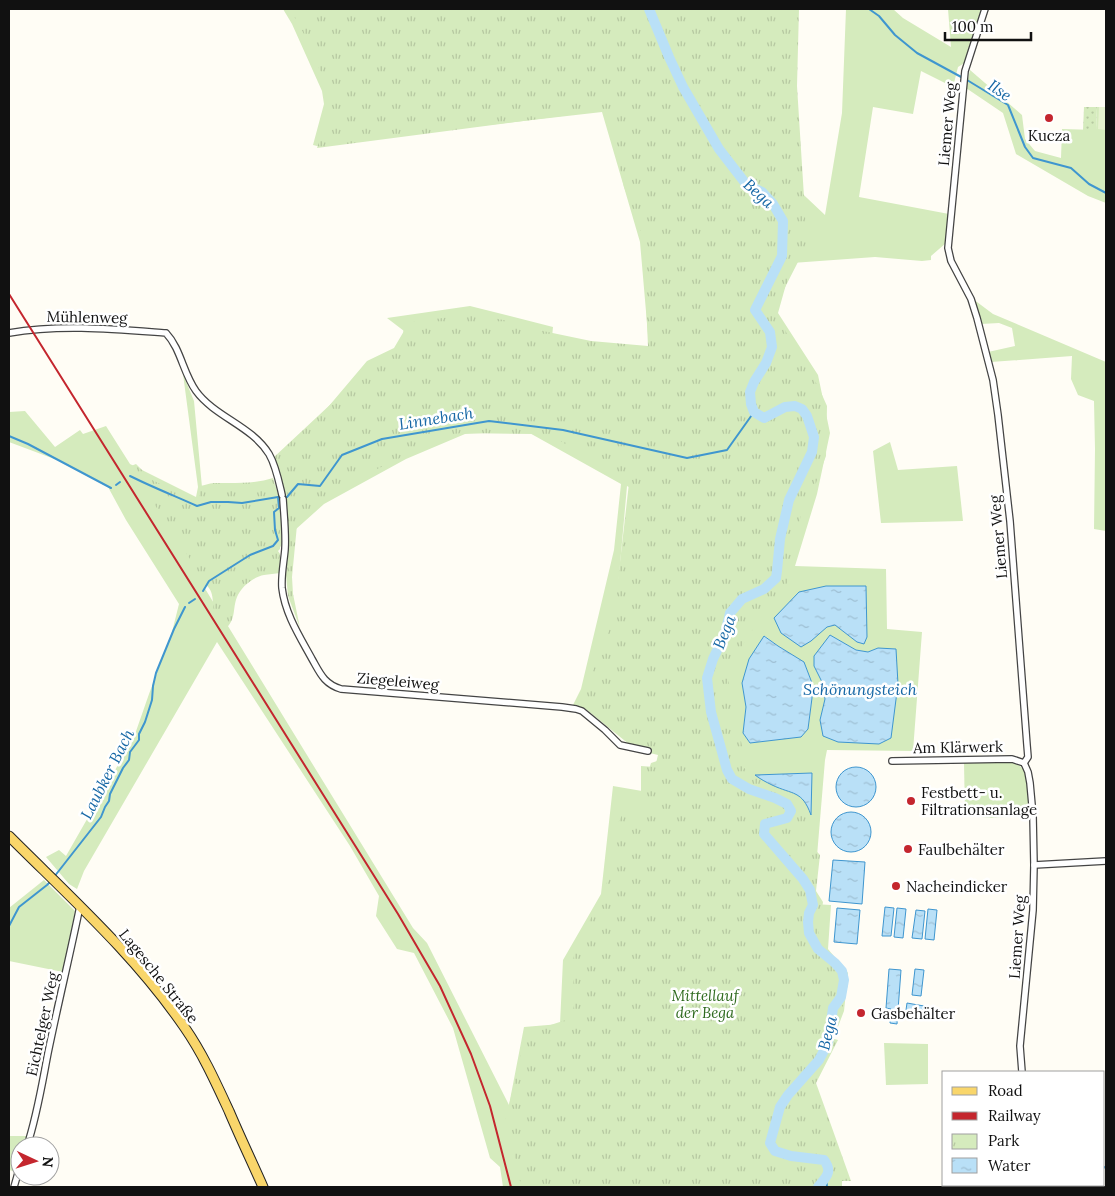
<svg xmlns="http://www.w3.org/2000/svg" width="1115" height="1196" font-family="Lora,serif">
<defs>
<pattern id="park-tufts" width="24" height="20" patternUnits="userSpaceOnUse" patternTransform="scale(1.25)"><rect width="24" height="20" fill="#d5ebbd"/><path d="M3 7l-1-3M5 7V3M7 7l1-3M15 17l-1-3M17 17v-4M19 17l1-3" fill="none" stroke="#b6c8a1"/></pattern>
<pattern id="garden-dots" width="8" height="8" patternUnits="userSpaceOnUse" patternTransform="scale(1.25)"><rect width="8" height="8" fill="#d5ebbd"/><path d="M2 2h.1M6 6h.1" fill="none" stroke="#b6c8a1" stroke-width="1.8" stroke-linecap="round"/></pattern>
<pattern id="water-ripples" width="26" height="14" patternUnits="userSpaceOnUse" patternTransform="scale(1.25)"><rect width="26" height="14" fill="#b9e0f7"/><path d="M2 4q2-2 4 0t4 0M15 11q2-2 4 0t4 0" fill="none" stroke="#9ebfd3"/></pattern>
</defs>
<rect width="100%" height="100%" fill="#fffdf5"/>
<g fill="#d5ebbd" fill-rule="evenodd">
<path d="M 283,9 L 293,9 L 506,70 L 754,148 L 825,215 L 842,113 L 846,9 L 893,9 L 903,18 L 951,47 L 948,9 L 983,9 L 966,62 L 958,67 L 953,87 L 921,71 L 913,114 L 873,107 L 859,197 L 949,214 L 947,238 L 946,243 L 931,256 L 931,260 L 922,261 L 875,257 L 792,263 L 778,313 L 818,375 L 830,433 L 817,494 L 795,566 L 886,569 L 887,629 L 922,632 L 913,751 L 827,750 L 825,760 L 813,904 L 831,905 L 828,949 L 848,973 L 844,1011 L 819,1076 L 786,1122 L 837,1187 L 503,1187 L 500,1167 L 490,1158 L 453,1028 L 414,953 L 397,949 L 376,916 L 379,896 L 350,846 L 217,642 L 84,871 L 77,889 L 69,884 L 46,857 L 59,850 L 66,856 L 134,737 L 149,694 L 172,632 L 179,604 L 126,520 L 108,487 L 57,460 L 9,442 L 9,412 L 25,411 L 55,447 L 80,430 L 83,434 L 106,426 L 130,464 L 196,497 L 198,487 L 183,374 L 194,401 L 203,498 L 275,497 L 283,512 L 290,480 L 441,413 L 537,416 L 543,331 L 493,323 L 323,413 L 367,361 L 394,348 L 404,331 L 387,318 L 470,306 L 553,327 L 544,418 L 649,346 L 640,242 L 602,112 L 393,136 L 317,146 L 313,145 L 324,104 L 322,91 L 292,24 ZM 526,431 L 621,484 L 614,550 L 581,689 L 573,705 L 584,708 L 606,722 L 627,486 L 727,542 L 657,761 L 651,763 L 642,791 L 613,786 L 601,894 L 563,960 L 560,1024 L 524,1027 L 509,1105 L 427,943 L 413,928 L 204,587 L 274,554 L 295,530 L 324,504 L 406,459 L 465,434 ZM 866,587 L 857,642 L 835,625 L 827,627 ZM 830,635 L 856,650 L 868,652 L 878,648 L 820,720 L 825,699 L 822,682 L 814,666 ZM 765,636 L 778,646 L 804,662 L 812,683 L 812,699 L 808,729 L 774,740 L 750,743 L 743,733 L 746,707 L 742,683 ZM 811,773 L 811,814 L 807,805 L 798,794 L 772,785 L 756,775 Z"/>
<path d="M 970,70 L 1022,115 L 1025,139 L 1035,151 L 1061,158 L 1062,129 L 1096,130 L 1097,107 L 1106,107 L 1106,203 L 1088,196 L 1016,154 L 1003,113 L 966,88 Z"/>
<path d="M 973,299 L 993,314 L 1106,362 L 1106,531 L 1094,529 L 1095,449 L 1094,401 L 1078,395 L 1071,379 L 1072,356 L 991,362 L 988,352 L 1015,346 L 1012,328 L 999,323 L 981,324 Z"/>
<path d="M 890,442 L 898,470 L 957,466 L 963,521 L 881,523 L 873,451 Z"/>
<path d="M 1010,761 L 1020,766 L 1026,773 L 1030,816 L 988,818 L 965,815 L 964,763 Z"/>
<path d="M 44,880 L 75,911 L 63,972 L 9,961 L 9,908 Z"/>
<path d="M 884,1043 L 928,1044 L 928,1084 L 886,1085 Z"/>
<path d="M 9,1136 L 27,1136 L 22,1146 L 20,1146 L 20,1152 L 13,1171 L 9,1170 Z"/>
</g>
<path fill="url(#park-tufts)" d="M 290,9 L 799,9 L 797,86 L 808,260 L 799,260 L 775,307 L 774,311 L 776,317 L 779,317 L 786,332 L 819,388 L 827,406 L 826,456 L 816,483 L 803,505 L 785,592 L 770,605 L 746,639 L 740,650 L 729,675 L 729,688 L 743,750 L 741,761 L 737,761 L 737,763 C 745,768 752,775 760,779 C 774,789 798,788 807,805 C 811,812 806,820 806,828 C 805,837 814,848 820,855 L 816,891 L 823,902 L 818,937 L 820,942 L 847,972 L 848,984 L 843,1006 L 833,1021 L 833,1029 L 831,1038 L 838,1040 L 816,1083 L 851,1181 L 842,1181 L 842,1187 L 521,1187 L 517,1165 L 505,1122 L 526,1033 L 572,1018 L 574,1005 L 573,962 L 575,948 L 584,930 L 605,894 L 616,827 L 623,813 L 641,812 L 641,766 L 655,767 L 658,755 L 642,751 L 643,747 L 630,745 L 582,706 L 594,668 L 609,631 L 615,606 L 629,483 L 554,437 L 549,438 L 535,434 L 462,433 L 448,435 L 348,483 L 303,517 L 297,525 L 292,577 L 293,594 L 300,628 L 288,596 L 286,575 L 288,552 L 288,524 L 285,499 L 279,500 L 280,517 L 280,549 L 278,551 L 280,554 L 280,573 C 275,574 269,574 264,575 C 253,577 241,587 237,597 C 232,609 237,620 224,630 C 222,625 218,621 216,616 C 210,603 217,593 204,583 L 188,556 L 151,499 L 137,476 L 135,468 L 131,466 L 136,464 L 152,480 L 182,494 L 199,499 L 199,486 C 204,486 209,483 214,483 C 233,483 255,484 273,478 L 278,494 L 284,493 L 273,458 L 347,389 L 366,368 L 382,358 L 402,349 L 404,323 L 466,315 L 482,316 L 529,325 L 543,331 L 591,341 L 648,346 L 643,237 L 624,187 L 607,110 L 317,148 L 329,111 L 330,96 L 326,81 L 312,56 L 305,36 Z"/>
<path fill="url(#garden-dots)" d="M 1084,107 L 1097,107 L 1096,130 L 1083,130 Z"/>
<path fill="#e6f2cf" d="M 1099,107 L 1106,107 L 1106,130 L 1098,129 Z"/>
<g fill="url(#water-ripples)" stroke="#3f96cf">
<path d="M 826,586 L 866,586 L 867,637 L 864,644 L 857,642 L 835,625 L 827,627 L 811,641 L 801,647 L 781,633 L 774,618 L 799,592 Z"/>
<path d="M 830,635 L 856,650 L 868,652 L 878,648 L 896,649 L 898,684 L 891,738 L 879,744 L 838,742 L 823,736 L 820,720 L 825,699 L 822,682 L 814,666 L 814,656 Z"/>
<path d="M 764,636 L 778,646 L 804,662 L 812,683 L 812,698 L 808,729 L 801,737 L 750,743 L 743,733 L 746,707 L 742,683 L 749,659 Z"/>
<circle cx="856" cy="787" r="20"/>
<path d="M 812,773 L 811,815 C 802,790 793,795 772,785 C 766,782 760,779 755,775 Z"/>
<circle cx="851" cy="832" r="20"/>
<path d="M 833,860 L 865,862 L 862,904 L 829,901 Z"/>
<path d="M 885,907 L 894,908 L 891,936 L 882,936 Z"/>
<path d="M 837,908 L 860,910 L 857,944 L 834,942 Z"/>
<path d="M 897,908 L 906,909 L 903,938 L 894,937 Z"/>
<path d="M 928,909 L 937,910 L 934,940 L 925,939 Z"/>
<path d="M 916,910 L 925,911 L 922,939 L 912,938 Z"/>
<path d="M 889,969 L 901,970 L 897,1024 L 890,1023 L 891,1009 L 886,1008 Z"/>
<path d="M 915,969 L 924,970 L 921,996 L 912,995 Z"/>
<path d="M 907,1003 L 924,1006 L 923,1015 L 912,1013 L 911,1018 L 905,1017 Z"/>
</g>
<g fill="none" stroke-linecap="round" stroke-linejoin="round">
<g stroke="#3f96cf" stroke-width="2">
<path d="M 869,9 L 879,16 L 895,35 L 917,53 L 963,78"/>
<path d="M 967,80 L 1008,105 L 1025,147 L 1033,158 L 1071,168 L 1089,184 L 1106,193"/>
<path d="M 9,436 L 28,444 L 111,488"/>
<path d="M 130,476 C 152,487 175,496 197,506 L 211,502 L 228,502 L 242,503 L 278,497 L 287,497 L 298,484 L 320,486 L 342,455 L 382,439 L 489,421 L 563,430 L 687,458 L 727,450 L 754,412"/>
<path d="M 116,485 L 120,482"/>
<path d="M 203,591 L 209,581 L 250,555 L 273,546 L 278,540 L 275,530 L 274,512 L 279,508 L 278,497"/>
<path d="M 189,603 L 195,599"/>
<path d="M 54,877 L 101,817 L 105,807 L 109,801 L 110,794 L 123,768 L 129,760 L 130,752 L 139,740 L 139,734 L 145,722 L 152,700 L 153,686 L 156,673 L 174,629 L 185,607"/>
<path d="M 9,926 L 19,907 L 47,885 L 51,881"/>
<path d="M 1104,1167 L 1106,1168"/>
<path d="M 826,1177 L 827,1187"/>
<path d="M 1063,1187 L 1064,1185"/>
</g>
<path stroke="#b9e0f7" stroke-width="10" d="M 649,9 L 669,57 L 683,87 L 719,149 L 746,184 L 762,192 L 773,204 L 783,221 L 782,256 L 755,310 L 770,332 L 772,347 L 766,363 L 754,382 L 750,392 L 751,404 L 754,412 L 764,418 L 785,407 L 795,406 L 802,409 L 807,416 L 814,437 L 812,452 L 789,500 L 780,539 L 777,571 L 776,578 L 764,589 L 742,599 L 730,613 L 725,634 L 713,659 L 707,678 L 711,712 L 727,770 L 732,779 L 749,789 L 775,798 L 787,804 L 791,811 L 787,818 L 765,824 L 764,834 L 803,879 L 810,890 L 813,905 L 809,913 L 808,922 L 809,933 L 818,949 L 835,963 L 842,971 L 844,980 L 841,997 L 833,1008 L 828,1043 L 819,1060 L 788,1095 L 780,1107 L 770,1143 L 775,1151 L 791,1156 L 824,1160 C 833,1172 826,1177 818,1187"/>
<g stroke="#444" stroke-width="8">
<g id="street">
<path d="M 985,9 L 965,71 L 948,248 L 951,261 L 971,299 L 977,318 L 993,380 L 998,415 L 1010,521 L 1027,745 L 1028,757 L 1024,763"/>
<path d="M 9,333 C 61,324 113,329 166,333 C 181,349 183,373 196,391 C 215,417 252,426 269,454 C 276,466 279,482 282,495"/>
<path d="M 283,499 C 284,516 286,533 285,549 C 284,562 281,575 282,588 C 285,614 300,637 312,659 C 320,673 324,684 341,689 L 562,707 L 576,709 L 582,711 L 605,730 L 620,745 L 648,751"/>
<path d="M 892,761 L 1012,759 L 1024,763"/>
<path d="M 1034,865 L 1106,861"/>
<path d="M 1022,1072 L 1020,1046 L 1033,910 L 1034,865 L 1033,816 L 1030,783 L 1028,772 L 1024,763"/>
<path d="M 27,1146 C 37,1116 42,1084 48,1053 C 58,1004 70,955 80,906"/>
<path d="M 1037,1185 L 1038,1187"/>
<path d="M 14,1187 L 20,1166"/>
</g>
</g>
<g stroke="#222" stroke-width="11">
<path id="primary" d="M 9,836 C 70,897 136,956 185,1028 C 203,1054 216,1083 229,1111 C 240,1137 252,1162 263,1187"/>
</g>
<use href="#street" stroke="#fff" stroke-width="5.5"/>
<use href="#primary" stroke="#f9d66b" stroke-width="9"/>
<path stroke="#c4262e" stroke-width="2" d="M 9,294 L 398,914 L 440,986 L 471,1054 L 490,1106 L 511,1187"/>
</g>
<g fill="#c4262e" stroke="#fff" stroke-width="2">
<circle cx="1049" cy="118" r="5"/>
<circle cx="911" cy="801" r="5"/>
<circle cx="908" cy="849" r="5"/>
<circle cx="896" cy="886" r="5"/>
<circle cx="861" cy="1013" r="5"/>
</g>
<g text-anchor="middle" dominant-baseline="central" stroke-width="5" stroke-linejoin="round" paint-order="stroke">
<g font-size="15" fill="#111" stroke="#fff">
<text transform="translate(947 124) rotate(-85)">Liemer Weg</text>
<text transform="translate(87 317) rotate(1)">Mühlenweg</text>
<text transform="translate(998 537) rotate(-95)">Liemer Weg</text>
<text transform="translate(398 681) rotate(5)">Ziegeleiweg</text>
<text transform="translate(958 747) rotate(-1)">Am Klärwerk</text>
<text transform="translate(1017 937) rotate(-86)">Liemer Weg</text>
<text transform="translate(159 976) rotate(51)">Lagesche Straße</text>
<text transform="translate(42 1024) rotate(-78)">Eichtelger Weg</text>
</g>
<g font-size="15" fill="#111" stroke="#fff" text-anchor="start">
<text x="1049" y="135" text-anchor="middle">Kucza</text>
<text x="921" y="792">Festbett- u.<tspan x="921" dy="17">Filtrationsanlage</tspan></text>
<text x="918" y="849">Faulbehälter</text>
<text x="906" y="886">Nacheindicker</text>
<text x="871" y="1013">Gasbehälter</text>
</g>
<g font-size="15" font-style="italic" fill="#2f6b1f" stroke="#fff">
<text x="705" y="995">Mittellauf<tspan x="705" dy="17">der Bega</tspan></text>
</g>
<g font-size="16" font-style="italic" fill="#1768a6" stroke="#fff">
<text transform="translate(1000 90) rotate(35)">Ilse</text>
<text transform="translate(759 193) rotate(42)">Bega</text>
<text transform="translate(436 418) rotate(-9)">Linnebach</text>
<text transform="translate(724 632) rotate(-68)">Bega</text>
<text x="860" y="689">Schönungsteich</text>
<text transform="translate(107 774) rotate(-63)">Laubker Bach</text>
<text transform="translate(827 1033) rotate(-76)">Bega</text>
</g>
</g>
<rect width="1115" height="1196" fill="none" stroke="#111111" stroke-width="20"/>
<rect x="942" y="1071" width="162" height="115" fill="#ffffff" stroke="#a0a0a0"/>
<rect x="952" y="1087" width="25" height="8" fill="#f9d66b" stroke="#a0a0a0"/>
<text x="988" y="1096" font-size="15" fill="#111111">Road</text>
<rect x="952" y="1112" width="25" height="8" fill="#c4262e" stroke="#a0a0a0"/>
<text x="988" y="1121" font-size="15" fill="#111111">Railway</text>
<rect x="952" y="1134" width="25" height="15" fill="url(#park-tufts)" stroke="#a0a0a0"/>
<text x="988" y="1146" font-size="15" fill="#111111">Park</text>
<rect x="952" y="1158" width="25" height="15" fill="url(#water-ripples)" stroke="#a0a0a0"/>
<text x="988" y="1171" font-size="15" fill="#111111">Water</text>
<g transform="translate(35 1161) rotate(94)"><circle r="24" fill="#ffffff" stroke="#a0a0a0"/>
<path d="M0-4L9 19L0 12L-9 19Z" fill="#c4262e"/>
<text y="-8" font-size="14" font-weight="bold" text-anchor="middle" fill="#111111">N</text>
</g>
<path d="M945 32v8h86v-8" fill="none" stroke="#111111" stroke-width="2.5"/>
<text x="952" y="32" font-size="15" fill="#111111" stroke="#ffffff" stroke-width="4" paint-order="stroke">100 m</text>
</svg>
